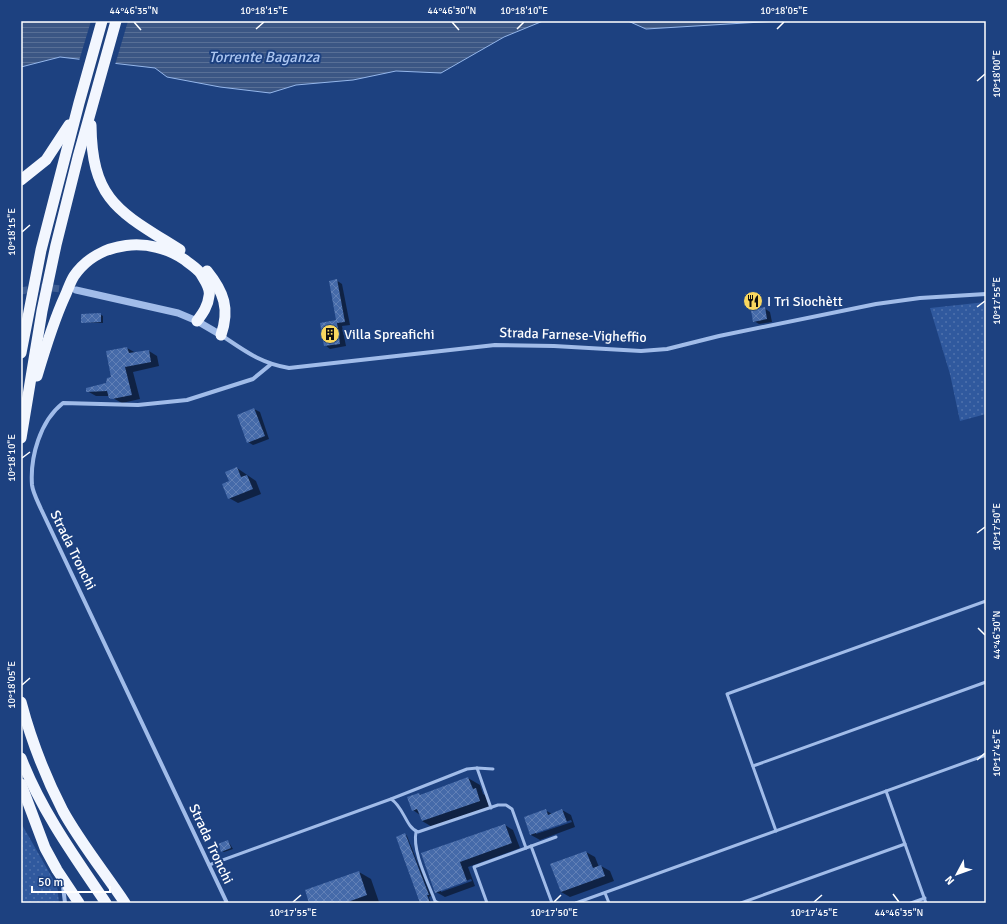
<svg xmlns="http://www.w3.org/2000/svg" width="1007" height="924" font-family="Signika,sans-serif">
<defs>
<pattern id="grass-dots" width="8" height="8" patternUnits="userSpaceOnUse"><rect width="8" height="8" fill="#30599e"/><path d="M2 2h.1M6 6h.1" fill="none" stroke="#4f72ad" stroke-width="1.8" stroke-linecap="round"/></pattern>
<pattern id="water-rules" width="6" height="5" patternUnits="userSpaceOnUse"><rect width="6" height="5" fill="#3b5684"/><path d="M0 2.5h6" fill="none" stroke="#586f96"/></pattern>
<pattern id="building-cross-hatch" width="8" height="8" patternUnits="userSpaceOnUse"><rect width="8" height="8" fill="#456aa9"/><path d="M0 0l8 8M0 8l8-8" fill="none" stroke="#6180b6"/></pattern>
</defs>
<rect width="100%" height="100%" fill="#1d4180"/>
<g fill="url(#grass-dots)">
<path d="M 986,302 L 986,414 L 960,421 L 950,374 L 930,308 Z"/>
<path d="M 21,823 L 57,886 L 59,903 L 21,903 Z"/>
</g>
<g fill="url(#water-rules)" stroke="#94b6eb">
<path d="M 21,21 L 543,21 L 504,37 L 441,73 L 396,71 L 353,80 L 296,85 L 270,93 L 220,87 L 167,77 L 155,68 L 60,57 L 21,67 Z"/>
<path d="M 628,21 L 778,21 L 646,29 Z"/>
</g>
<path fill="#1d4180" d="M 91,21 L 128,21 L 115,65 L 79,61 Z"/>
<g fill="#0007" fill-rule="evenodd">
<path d="M 336,280 L 342,284 L 350,325 L 342,326 L 346,346 L 330,349 L 325,345 L 338,321 Z"/>
<path d="M 764,308 L 770,312 L 772,322 L 759,324 L 754,321 Z"/>
<path d="M 100,314 L 103,316 L 103,323 L 82,322 Z"/>
<path d="M 127,348 L 136,353 L 149,351 L 157,356 L 159,366 L 133,372 L 140,399 L 122,403 L 109,396 L 96,396 L 87,391 L 107,384 L 112,378 Z"/>
<path d="M 254,409 L 260,412 L 269,439 L 253,445 L 248,442 Z"/>
<path d="M 237,468 L 256,481 L 261,494 L 238,503 L 229,498 L 230,482 Z"/>
<path d="M 468,778 L 480,785 L 483,794 L 487,796 L 492,808 L 434,828 L 422,821 L 420,815 L 413,810 L 419,794 L 422,796 Z"/>
<path d="M 545,810 L 552,814 L 562,810 L 571,815 L 575,827 L 540,840 L 531,835 L 525,817 ZM 571,820 L 572,822 L 536,834 L 536,832 Z"/>
<path d="M 505,825 L 513,830 L 520,848 L 468,867 L 475,886 L 445,897 L 436,892 L 422,854 ZM 471,879 L 472,881 L 441,892 L 441,890 Z"/>
<path d="M 405,834 L 407,836 L 431,896 L 429,897 L 431,903 L 421,903 Z"/>
<path d="M 228,841 L 233,849 L 224,852 L 222,851 Z"/>
<path d="M 586,852 L 595,857 L 599,867 L 601,866 L 610,871 L 614,881 L 570,897 L 561,892 Z"/>
<path d="M 359,872 L 371,879 L 379,902 L 311,903 Z"/>
</g>
<g fill="url(#building-cross-hatch)">
<path d="M 337,279 L 345,322 L 337,323 L 340,344 L 324,346 L 320,323 L 336,320 L 329,281 Z"/>
<path d="M 765,307 L 767,319 L 753,322 L 751,310 Z"/>
<path d="M 101,313 L 101,322 L 81,323 L 81,314 Z"/>
<path d="M 127,347 L 129,353 L 149,350 L 151,362 L 125,367 L 132,395 L 112,399 L 109,398 L 107,391 L 86,392 L 86,388 L 106,383 L 107,378 L 111,377 L 106,351 Z"/>
<path d="M 254,408 L 265,436 L 247,443 L 237,415 Z"/>
<path d="M 237,467 L 241,477 L 247,475 L 253,489 L 228,499 L 222,484 L 229,481 L 225,472 Z"/>
<path d="M 468,777 L 473,789 L 476,788 L 480,801 L 422,821 L 417,809 L 412,811 L 407,797 L 419,793 L 420,795 Z"/>
<path d="M 546,809 L 548,815 L 562,809 L 567,822 L 530,835 L 524,817 Z"/>
<path d="M 505,824 L 512,843 L 460,862 L 467,881 L 435,893 L 421,853 Z"/>
<path d="M 405,833 L 429,895 L 427,895 L 430,903 L 420,903 L 396,837 Z"/>
<path d="M 228,840 L 231,848 L 221,852 L 218,844 Z"/>
<path d="M 586,851 L 593,868 L 601,865 L 605,876 L 561,892 L 550,864 Z"/>
<path d="M 359,871 L 367,895 L 345,903 L 309,903 L 305,890 Z"/>
</g>
<g fill="none" stroke-linecap="round" stroke-linejoin="round">
<path stroke="#3f5e93" stroke-width="7" stroke-dasharray="7 3.5" stroke-linecap="butt" d="M 21,291 L 44,287 L 70,290"/>
<g stroke="#a1bce9" stroke-width="3">
<path d="M 753,766 L 986,682"/>
<path d="M 477,768 L 491,808"/>
<path d="M 886,791 L 926,903"/>
<path d="M 391,799 C 404,807 406,828 418,832 L 498,805 L 506,805 L 512,809 L 526,848"/>
<path d="M 776,831 L 727,694 L 986,601"/>
<path d="M 416,832 C 412,851 428,882 435,901 L 438,903"/>
<path d="M 531,846 L 552,903"/>
<path d="M 209,865 L 391,799 L 467,769 L 477,768 L 493,769"/>
<path d="M 605,893 L 609,903"/>
<path d="M 487,903 L 474,867 L 556,837"/>
<path d="M 576,903 L 986,755"/>
<path d="M 741,903 L 905,844"/>
<path d="M 911,903 L 925,898"/>
</g>
<g stroke="#a1bce9" stroke-width="4">
<path d="M 221,335 C 245,351 260,363 289,368 L 495,345 L 554,346 L 641,351 L 667,349 L 719,336 L 876,304 L 920,298 L 986,294"/>
<path d="M 63,886 L 65,903"/>
<path d="M 227,903 L 41,509 C 38,502 33,493 32,485 C 30,457 40,421 63,403 L 138,405 L 187,400 L 253,379 L 270,365"/>
</g>
<path stroke="#a1bce9" stroke-width="7" d="M 76,290 L 178,313 L 197,321 L 221,335"/>
<g stroke="#f2f6fe" stroke-width="11">
<path d="M 91,125 C 92,202 120,212 180,250"/>
<path d="M 21,180 L 46,160 L 69,125"/>
<path d="M 207,271 C 224,292 230,309 221,335"/>
<path d="M 21,353 L 41,250 L 79,103 L 102,21"/>
<path d="M 37,376 C 45,349 53,322 65,296 C 68,290 70,282 74,276 C 99,240 151,236 185,260 C 191,265 197,268 201,274 C 205,281 211,288 209,296 C 208,306 203,313 197,321"/>
<path d="M 21,438 L 42,311 L 56,245 L 78,157 L 116,21"/>
<path d="M 21,702 C 31,740 45,776 63,811 C 80,842 105,873 125,903"/>
<path d="M 21,758 C 41,810 74,856 106,903"/>
<path d="M 21,784 L 45,848 L 57,870 L 79,903"/>
</g>
</g>
<path fill="none" stroke="#fff" stroke-width="1.5" d="M 134,22 L 141,30M 452,22 L 459,30M 256,29 L 264,22M 517,29 L 524,22M 777,29 L 784,22M 977,81 L 985,74M 22,232 L 30,225M 977,307 L 985,301M 22,458 L 30,452M 977,533 L 985,527M 978,628 L 985,635M 22,685 L 30,678M 977,760 L 985,753M 893,894 L 899,902M 293,902 L 301,895M 554,902 L 561,895M 814,902 L 822,895"/>
<defs>
<g id="restaurant-disc" transform="scale(1)"><circle r="9.5" fill="#f9d75f" stroke="#1d4180"/><path d="M-5-6h1v4h1v-4h1v4h1v-4h1v5L-1.5 .5V6h-2V.5L-5-1ZM5-6V6H3V1.5H1.5Q1.5-4 5-6Z" fill="#111"/></g>
<g id="building-disc" transform="scale(1)"><circle r="9.5" fill="#f9d75f" stroke="#1d4180"/><path d="M-4-6H4V6H1V3H-1V6H-4ZM-2.5-4.3h1.7v1.8h-1.7ZM.8-4.3h1.7v1.8H.8ZM-2.5-1h1.7V.8h-1.7ZM.8-1h1.7V.8H.8Z" fill="#111"/></g>
</defs>
<g fill-rule="evenodd">
<use href="#restaurant-disc" x="753" y="301"/>
<use href="#building-disc" x="330" y="334"/>
</g>
<g text-anchor="middle" dominant-baseline="central" stroke-width="4" stroke-linejoin="round" paint-order="stroke">
<g font-size="14" fill="#fff" stroke="#1d4180" text-anchor="start">
<text x="767" y="301">I Tri Siochètt</text>
<text x="344" y="334">Villa Spreafichi</text>
</g>
<g font-size="14" fill="#fff" stroke="#1d4180">
<text transform="translate(573 335) rotate(2)">Strada Farnese-Vigheffio</text>
<text transform="translate(73 550) rotate(64)">Strada Tronchi</text>
<text transform="translate(211 844) rotate(65)">Strada Tronchi</text>
</g>
<g font-size="15" font-style="italic" fill="#acc6f1" stroke="#1d4180">
<text x="264" y="57">Torrente Baganza</text>
</g>
</g>
<rect width="1007" height="924" fill="none" stroke="#1d4180" stroke-width="44"/>
<g transform="translate(957 874) rotate(229)" stroke="#1d4180" stroke-width="3" paint-order="stroke">
<path d="M0-3L7 15L0 10L-7 15Z" fill="#ffffff"/>
<text y="-6" font-size="11" font-weight="bold" text-anchor="middle" fill="#ffffff">N</text>
</g>
<path d="M32 886v6h78v-6" fill="none" stroke="#ffffff" stroke-width="2"/>
<text x="38" y="886" font-size="12" fill="#ffffff" stroke="#1d4180" stroke-width="3" paint-order="stroke">50 m</text>
<rect x="22" y="22" width="963" height="880" fill="none" stroke="#fff" stroke-width="1.5"/>
<g font-size="10" text-anchor="middle" fill="#fff">
<text x="134" y="14">44°46'35"N</text>
<text x="264" y="14">10°18'15"E</text>
<text x="452" y="14">44°46'30"N</text>
<text x="524" y="14">10°18'10"E</text>
<text x="784" y="14">10°18'05"E</text>
<text transform="translate(996 74) rotate(-90)" y="4">10°18'00"E</text>
<text transform="translate(11 232) rotate(-90)" y="4">10°18'15"E</text>
<text transform="translate(996 301) rotate(-90)" y="4">10°17'55"E</text>
<text transform="translate(11 458) rotate(-90)" y="4">10°18'10"E</text>
<text transform="translate(996 527) rotate(-90)" y="4">10°17'50"E</text>
<text transform="translate(996 635) rotate(-90)" y="4">44°46'30"N</text>
<text transform="translate(11 685) rotate(-90)" y="4">10°18'05"E</text>
<text transform="translate(996 753) rotate(-90)" y="4">10°17'45"E</text>
<text x="293" y="916">10°17'55"E</text>
<text x="554" y="916">10°17'50"E</text>
<text x="814" y="916">10°17'45"E</text>
<text x="899" y="916">44°46'35"N</text>
</g>
</svg>
